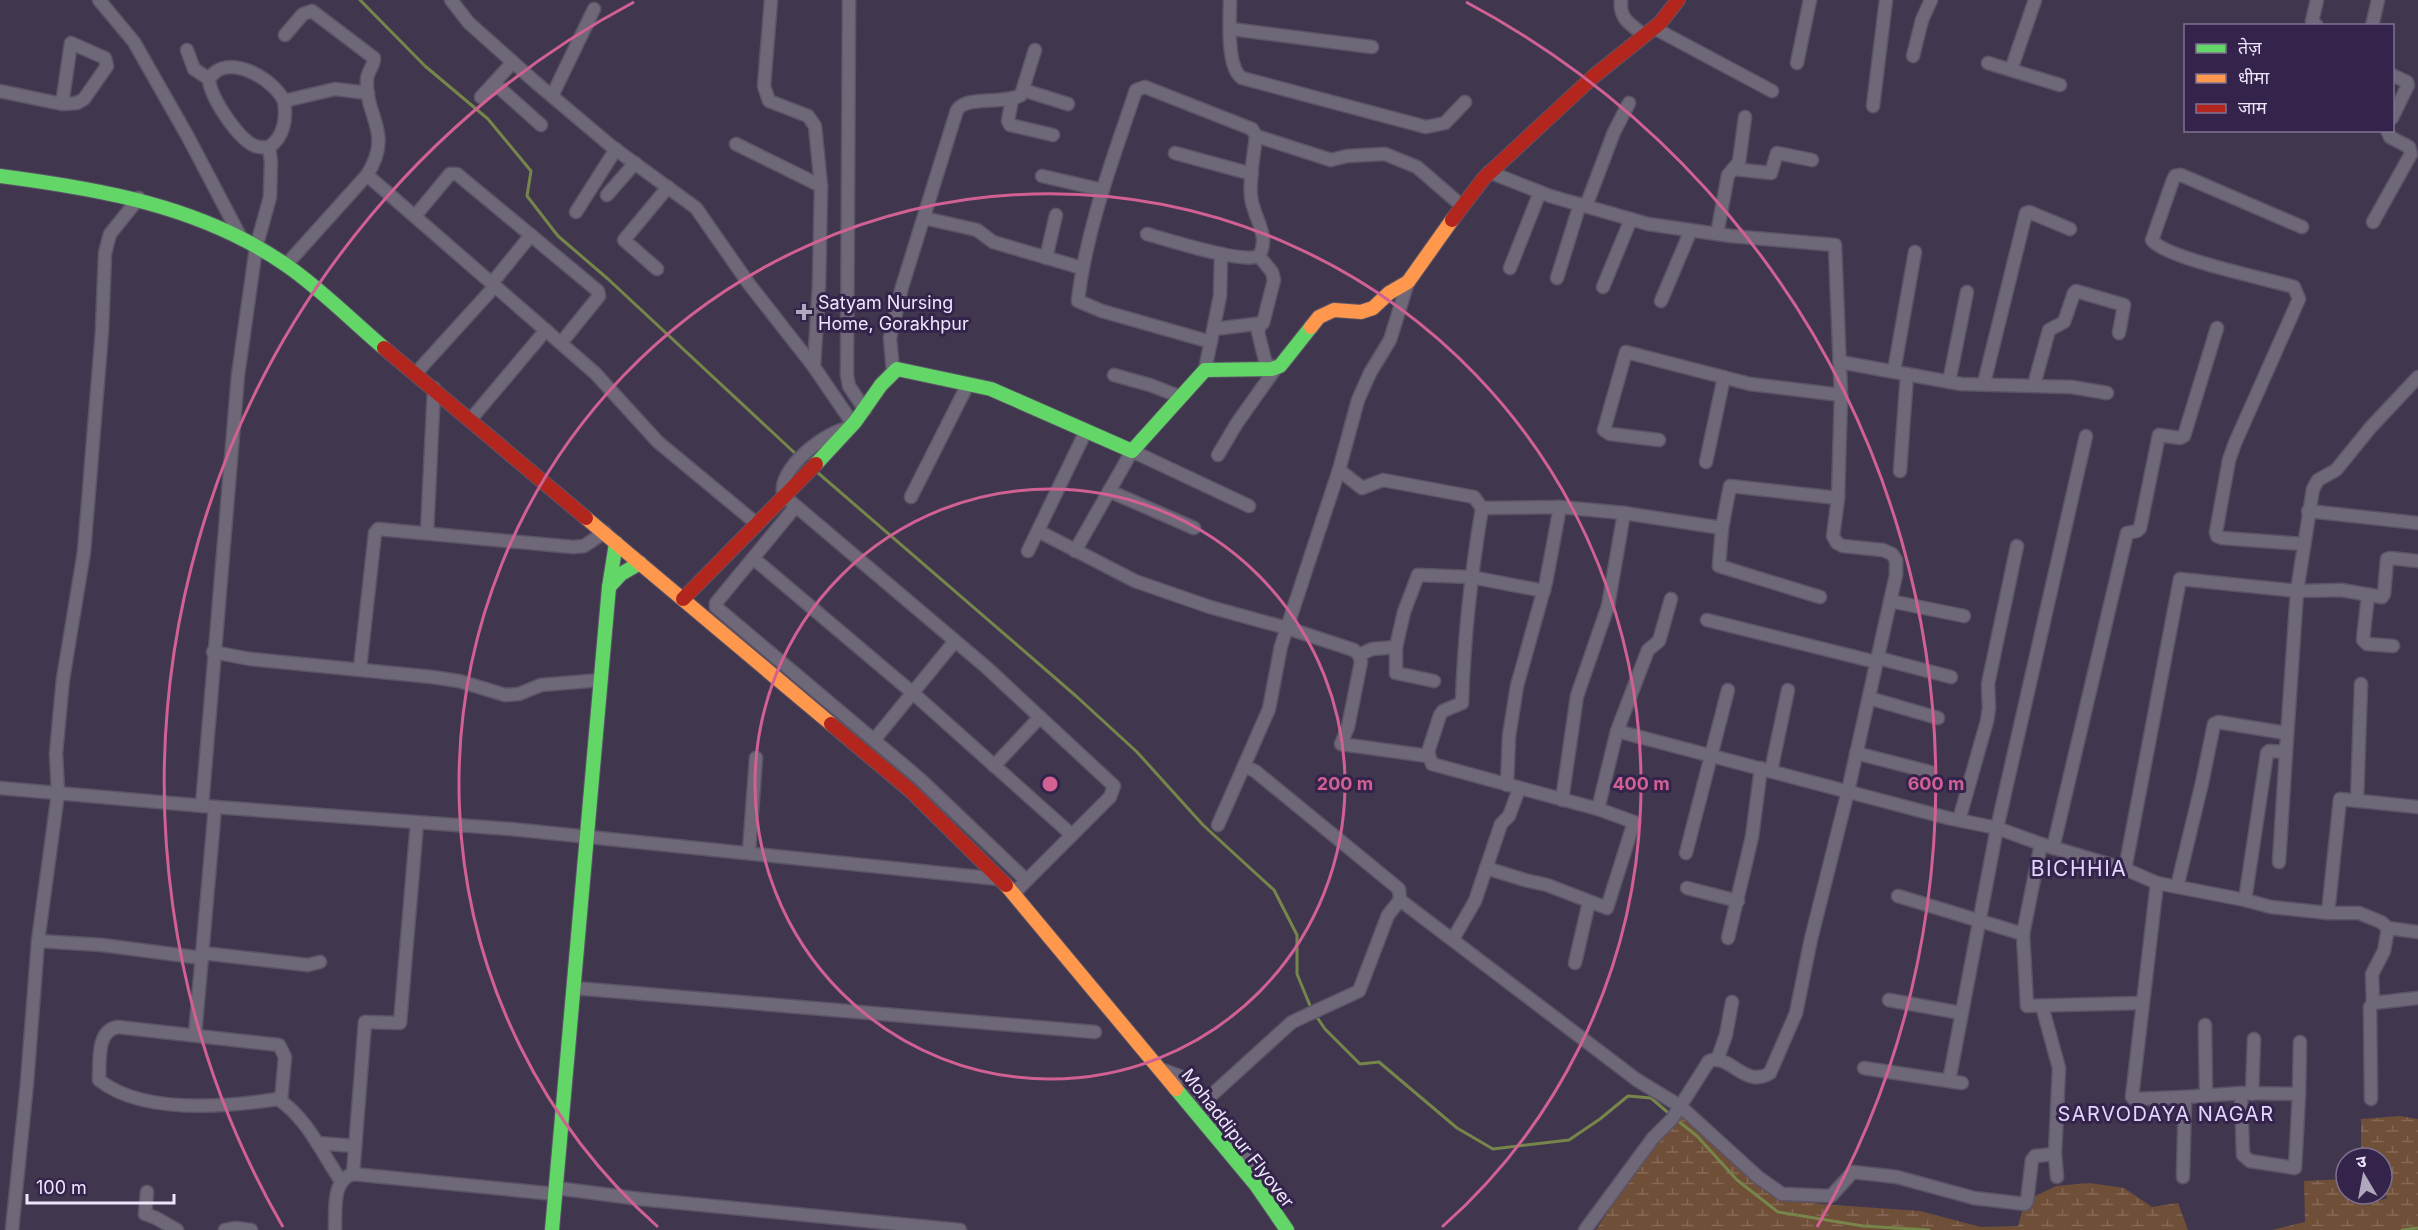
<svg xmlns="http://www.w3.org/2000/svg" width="2418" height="1230" font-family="Inter,'Noto Sans Devanagari',sans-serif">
<defs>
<pattern id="wetland-marsh" width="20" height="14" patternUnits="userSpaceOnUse" patternTransform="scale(1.5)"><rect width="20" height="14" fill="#704f38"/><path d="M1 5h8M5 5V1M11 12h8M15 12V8" fill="none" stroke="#856856"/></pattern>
</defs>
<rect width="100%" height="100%" fill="#40374e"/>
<g fill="url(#wetland-marsh)">
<path d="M 1680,1115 L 1723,1149 L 1772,1194 L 1821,1204 L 1920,1211 L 1981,1227 L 2018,1226 L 2025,1201 L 2056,1186 L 2090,1183 L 2124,1188 L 2152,1207 L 2178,1203 L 2188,1230 L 1596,1230 C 1622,1189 1648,1150 1680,1115 Z"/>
<path d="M 2400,1116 L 2418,1119 L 2418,1230 L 2272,1230 L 2305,1222 L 2304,1181 L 2346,1179 L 2346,1194 L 2364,1194 L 2367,1204 L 2388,1198 L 2382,1192 L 2382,1158 L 2361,1158 L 2361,1119 Z"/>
</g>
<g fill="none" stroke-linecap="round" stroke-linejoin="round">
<g stroke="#76864a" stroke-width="3">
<path d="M 360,0 L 425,66 L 488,119 L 531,171 L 527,196 L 558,236 L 608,279 L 798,456"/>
<path d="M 817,472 L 1076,696 L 1137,752 L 1203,825 L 1274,890 L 1297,935 L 1297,974 L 1311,1008"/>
<path d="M 1316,1016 L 1325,1029 L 1360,1064 L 1379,1062 L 1457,1128 L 1493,1149 L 1569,1140 L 1600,1119 L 1628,1096 L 1651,1098 L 1672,1116"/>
<path d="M 1677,1120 L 1697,1136 L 1737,1180 L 1778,1212 L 1863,1226 L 1929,1230"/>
<path d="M 2402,1230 L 2418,1228"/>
</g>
<g stroke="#5b5467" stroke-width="15">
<g id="street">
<path d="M 99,0 L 134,42 L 188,137 L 240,236"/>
<path d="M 451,0 L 469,23 L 534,81 L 611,146 L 696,208 L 749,284 L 814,367 L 853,424"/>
<path d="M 771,0 L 764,86 L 769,101 L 808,116 L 815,126 L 821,186 L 819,285 L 814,367"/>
<path d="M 849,0 L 847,375 L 849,386 L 865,410"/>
<path d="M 1230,0 C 1230,19 1226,67 1242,78 L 1426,127 L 1445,123 L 1465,102"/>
<path d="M 1621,0 C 1619,19 1630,24 1644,35"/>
<path d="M 2317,0 L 2312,21 L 2317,26"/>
<path d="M 2372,26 L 2378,0"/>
<path d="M 1654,28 L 1772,91"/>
<path d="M 1231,29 L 1372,47"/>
<path d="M 285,35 L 303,14 L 312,11 L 374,58 C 374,66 367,72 367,80 C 365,118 394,132 367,175 L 286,265"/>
<path d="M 187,50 L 194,69 L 209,79"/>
<path d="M 1913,56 L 1922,20 L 1931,0"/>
<path d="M 1797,63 L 1810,0"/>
<path d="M 1988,63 L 2060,85"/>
<path d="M 2011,70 L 2035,0"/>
<path d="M 2392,75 L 2407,82 L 2408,85 L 2392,118"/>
<path d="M 494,83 L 541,125"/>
<path d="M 1023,90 L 1068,104"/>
<path d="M 0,91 L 62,104 L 71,43 L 105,58 L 107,66 L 84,99 L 77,103 L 62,104"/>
<path d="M 552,96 L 594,9"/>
<path d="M 481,97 L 513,62"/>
<path d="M 1012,99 L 1008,121 L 1010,125 L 1053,135"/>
<path d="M 284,101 C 287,118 284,137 269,147 C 264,147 260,148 255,146 C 238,139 210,97 209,79 C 227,51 274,79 284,101 L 335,89 L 368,93"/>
<path d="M 1873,106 L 1886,0"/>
<path d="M 1256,136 L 1331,160 L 1347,156 L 1385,154 L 1417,167 L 1462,206"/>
<path d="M 736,144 L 821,186"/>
<path d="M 1175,153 L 1252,174"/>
<path d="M 1733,169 L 1771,173 L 1777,153 L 1812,160"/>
<path d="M 1489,172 L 1550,196 L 1648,224 L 1731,236 L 1835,245 L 1841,395 L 1838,498 L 1833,536 L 1837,543 L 1843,546 L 1883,550 L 1892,554 L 1896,560 L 1896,575 L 1848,791 L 1811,939 L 1796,1013 L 1770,1073 C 1745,1089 1730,1053 1709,1061 L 1672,1119 L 1653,1138 L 1585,1230"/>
<path d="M 367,175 L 595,373 L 658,442 L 757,524"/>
<path d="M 1042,176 L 1103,190"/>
<path d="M 607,195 L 635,163"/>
<path d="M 1586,206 L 1614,132 L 1629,103"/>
<path d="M 576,212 L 616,149"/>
<path d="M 415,216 L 450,174 L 457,174 L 598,291 L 599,296 L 561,343"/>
<path d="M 924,218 L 977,230 L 993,242 L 1082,268"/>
<path d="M 2373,222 L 2411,154 L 2409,147 L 2390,137 L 2387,130"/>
<path d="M 2302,227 L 2181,175 L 2175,176 L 2173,180 L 2152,240 C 2164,258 2268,279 2294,287 L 2299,299 L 2235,443 L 2229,460 L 2216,532 L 2217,536 L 2222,538 L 2303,544"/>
<path d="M 1147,234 C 1168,240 1243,264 1259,256 C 1271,236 1253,217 1251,197 C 1249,178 1254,155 1256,136 L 1252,129 L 1145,87 L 1136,90 C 1113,159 1086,229 1078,301 L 1102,311 L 1211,342"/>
<path d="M 1717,234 L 1728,175 L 1739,162 L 1745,117"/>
<path d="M 1046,258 L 1056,215"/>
<path d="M 1510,268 L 1540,192"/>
<path d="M 657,269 L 624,240 L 668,187"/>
<path d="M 1557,278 L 1580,204"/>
<path d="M 492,283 L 531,235"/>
<path d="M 1603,287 L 1631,219"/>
<path d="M 1661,301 L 1691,230"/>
<path d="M 1214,329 L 1263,323 L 1274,280 L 1272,272 L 1259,256"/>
<path d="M 1840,362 L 1961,384 L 2072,387 L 2107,393"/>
<path d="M 1205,370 L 1220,296 L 1221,254"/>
<path d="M 893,371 L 890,338 L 902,287 L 957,110 C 966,95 1004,105 1021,95 L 1035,50"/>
<path d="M 1894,371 L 1915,252"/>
<path d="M 416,373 L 495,286"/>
<path d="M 1114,375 L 1150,385 L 1181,397"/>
<path d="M 1949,382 L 1967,292"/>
<path d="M 1984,383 L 2026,213 L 2029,212 L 2070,229"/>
<path d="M 2034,385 L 2049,330 L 2064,322 L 2074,293 L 2076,291 L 2124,305 L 2119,333"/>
<path d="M 471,419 L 546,330"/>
<path d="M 849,428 C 826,431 775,470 784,496 L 986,667 L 1114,786 L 1110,797 L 1013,894"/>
<path d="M 1659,440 L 1610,434 L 1604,430 L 1626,352 L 1750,384 L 1841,395"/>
<path d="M 1218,455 L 1237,423 L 1276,368 L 1266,364 L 1258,332 L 1260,325"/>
<path d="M 1706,462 L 1724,377"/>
<path d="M 1339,470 L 1362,488 L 1383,480 L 1474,497 L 1482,508 C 1471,574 1464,636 1462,703 L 1443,711 L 1440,715 L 1428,752 L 1432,764 L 1598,809 L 1634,822 L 1607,908 L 1547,885 L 1525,880 L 1486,868"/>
<path d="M 1900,471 L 1907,374"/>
<path d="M 1109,491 L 1194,528"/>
<path d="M 911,497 L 968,384"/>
<path d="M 796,506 L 716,603 L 716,607 L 920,779 L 1026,880"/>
<path d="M 1482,508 L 1560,507 L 1624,513 L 1722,528 L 1730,486 L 1838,498"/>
<path d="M 2308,511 L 2418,523"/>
<path d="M 1722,528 L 1719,566 L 1820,597"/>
<path d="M 1038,531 L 1135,581 L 1210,607 L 1287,628 L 1354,650 L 1359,655 L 1361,662 L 1348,727 L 1341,744 L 1428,756"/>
<path d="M 427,533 L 434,388"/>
<path d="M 1028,551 L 1086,431"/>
<path d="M 1075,551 L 1132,451 L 1249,506"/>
<path d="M 753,558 L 914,694 L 1072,835"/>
<path d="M 2368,595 L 2363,640 L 2367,644 L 2393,646"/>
<path d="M 1890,601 L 1964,616"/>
<path d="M 1707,620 L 1876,662"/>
<path d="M 1396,647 L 1396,673 L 1434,681"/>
<path d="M 213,652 L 250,659 L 432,677 L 459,681 L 505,695 L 519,694 L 541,685 L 601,680"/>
<path d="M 1359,655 L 1372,649 L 1396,647 L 1404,612 L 1418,575 L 1471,577 L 1544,591"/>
<path d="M 1878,658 L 1951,677"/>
<path d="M 360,668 L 375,533 L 378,529 L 573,547 L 584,546 L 605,532"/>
<path d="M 1869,698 L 1938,718"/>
<path d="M 1617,731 L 1948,818 L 1997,828 L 2041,844 L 2125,869 L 2157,883 L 2245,900 L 2271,907 L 2328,913 L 2359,913 L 2381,922 L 2388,928 L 2418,932"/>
<path d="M 874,740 L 955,641"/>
<path d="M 1856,753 L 1930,772"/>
<path d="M 994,766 L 1040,717"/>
<path d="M 1244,766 L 1255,771 L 1399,889 L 1400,900"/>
<path d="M 1771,771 L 1788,690"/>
<path d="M 1507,785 L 1509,736 L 1517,686 L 1546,582 L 1560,507"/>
<path d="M 0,788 L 215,807 L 511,829 L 999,879"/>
<path d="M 1562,800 L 1577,696 L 1608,606 L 1624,513"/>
<path d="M 2357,801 L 2361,684"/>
<path d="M 202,806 L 238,375 L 256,248 L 270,197 L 271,162 L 269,147"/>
<path d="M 1598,809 L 1617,731 L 1648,650 L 1659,641 L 1671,599"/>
<path d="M 1959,820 L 1987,721 L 1989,708 L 1988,684 L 2017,546"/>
<path d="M 1218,825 L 1269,709 L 1281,646 L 1339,470 L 1358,400 L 1370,373 L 1390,340 L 1408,282"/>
<path d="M 2053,848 L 2127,533 L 2137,531 L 2140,528 L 2159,435 L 2180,438 L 2184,436 L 2217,328"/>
<path d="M 749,852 L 756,758"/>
<path d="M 1686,853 L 1728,690"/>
<path d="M 2279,862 L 2286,752"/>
<path d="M 2125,869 L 2180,579 L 2297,591 L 2341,590 L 2382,597 L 2384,594 L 2387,559 L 2390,558 L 2418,561"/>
<path d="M 2157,883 L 2132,1097 L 2134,1099 L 2185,1097 L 2183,1177"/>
<path d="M 2177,887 L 2202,783 L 2214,724 L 2218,722 L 2286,733"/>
<path d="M 1687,888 L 1738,901"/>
<path d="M 1898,896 L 2023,934 L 2027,1006 L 2142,1003"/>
<path d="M 2245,900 L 2267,753 L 2269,751 L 2286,752 L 2297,591 L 2313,489 L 2318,480 L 2336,470 L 2371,427 L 2418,377"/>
<path d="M 2328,913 L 2340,799 L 2418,807"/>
<path d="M 2388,928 L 2384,951 L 2372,974 L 2373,1003 L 2418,998"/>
<path d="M 2023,934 L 2041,844"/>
<path d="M 1728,938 L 1752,837 L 1761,768"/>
<path d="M 1453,939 L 1475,901 L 1501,824 L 1509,816 L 1519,789"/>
<path d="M 38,941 L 58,793 L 56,753 L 63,679 L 84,552 L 102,331 L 105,253 L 110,234 L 139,198"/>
<path d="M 202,953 L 308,965 L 320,962"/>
<path d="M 1575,963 L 1589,902"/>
<path d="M 574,988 L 1095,1032"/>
<path d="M 1889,1000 L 1961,1013"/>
<path d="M 2042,1006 L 2059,1068 L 2055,1154 L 2057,1177"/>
<path d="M 2205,1025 L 2206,1095"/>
<path d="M 195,1035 L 215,807"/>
<path d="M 1717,1060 L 1726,1035 L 1732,1002"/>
<path d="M 1864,1068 L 1962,1083"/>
<path d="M 1163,1070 L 1190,1080 L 1249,1162"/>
<path d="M 1949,1081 L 1997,828 L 2086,436"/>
<path d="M 2241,1093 L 2243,1155 L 2250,1161 L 2295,1168 L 2299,1094"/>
<path d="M 2252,1094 L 2254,1039"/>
<path d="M 2185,1097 L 2241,1093 L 2299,1094 L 2300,1042"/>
<path d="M 2371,1099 L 2370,1007 L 2373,1003"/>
<path d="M 281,1101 L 285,1057 L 279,1045 L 118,1027 C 96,1030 100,1062 99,1080 C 143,1115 226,1107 278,1099 C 307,1118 322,1153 341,1181"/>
<path d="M 1205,1101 L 1292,1022 L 1359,991 L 1388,915 L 1400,900 L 1637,1080 L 1680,1106 L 1758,1177 L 1782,1194 L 1831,1196 L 1853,1172 L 1897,1177 L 1974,1198 L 2025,1204 L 2027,1201 L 2032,1160 L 2035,1156 L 2055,1154"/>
<path d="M 317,1143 L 355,1146"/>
<path d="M 353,1174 L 365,1022 L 400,1023 L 417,823"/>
<path d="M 556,1188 L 640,1199 L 960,1230"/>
<path d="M 147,1192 L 145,1214 L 156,1218 L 177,1230"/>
<path d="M 12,1230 L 27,1083 L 38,941 L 102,945 L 202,958"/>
<path d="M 225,1230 L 235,1228 L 251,1230"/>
<path d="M 335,1230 C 336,1212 331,1180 353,1174 L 555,1194"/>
</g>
</g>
<g stroke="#5b5467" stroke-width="16">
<g id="fast">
<path d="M 0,176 C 100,189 201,206 286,265 C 321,289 352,321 384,348"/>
<path d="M 816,464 L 855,422 L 881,385 L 897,369 L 991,389 L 1132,451 L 1205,370 L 1272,369 L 1280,366 L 1311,327"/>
<path d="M 609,587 L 621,574 L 640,563"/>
<path d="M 1176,1089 L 1256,1185 L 1287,1230"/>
<path d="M 552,1230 L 609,587 L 616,543"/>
</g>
</g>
<g stroke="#5b5467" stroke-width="16">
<g id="slow">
<path d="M 1311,327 L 1319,317 L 1334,310 L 1361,312 L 1373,308 L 1389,293 L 1408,282 L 1452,220"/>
<path d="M 586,518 L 831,724"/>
<path d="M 1006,885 L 1176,1089"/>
</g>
</g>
<g stroke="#5b5467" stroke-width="16">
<g id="jam">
<path d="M 1452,220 L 1484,178 L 1594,76 L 1660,23 L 1678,0"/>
<path d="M 384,348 L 586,518"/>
<path d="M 683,599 L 816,464"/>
<path d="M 831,724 L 911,791 L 1006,885"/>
</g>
</g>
<use href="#street" stroke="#6f6878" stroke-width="12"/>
<use href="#fast" stroke="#63d668" stroke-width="14"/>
<use href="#slow" stroke="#ff974d" stroke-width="14"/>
<use href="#jam" stroke="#b3261e" stroke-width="14"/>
</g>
<g fill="none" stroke="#d16093" stroke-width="3">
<circle cx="1050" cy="784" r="295"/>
<path d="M658 1227A591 591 0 1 1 1442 1227"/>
<path d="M283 1227A886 886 0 0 1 634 2M1466 2A886 886 0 0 1 1817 1227"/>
</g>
<path fill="#b0a9be" stroke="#34244b" stroke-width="2" d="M801 303h6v6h6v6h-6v6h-6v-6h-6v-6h6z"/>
<g text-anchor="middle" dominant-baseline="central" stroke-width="6" stroke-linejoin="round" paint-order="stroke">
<g font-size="18" fill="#ede6fb" stroke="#34244b" text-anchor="start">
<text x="818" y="302">Satyam Nursing<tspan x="818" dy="21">Home, Gorakhpur</tspan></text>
</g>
<g font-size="18" fill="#ede6fb" stroke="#34244b">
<text transform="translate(1238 1138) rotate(52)">Mohaddipur Flyover</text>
</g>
<g font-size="20" letter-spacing="1.5" fill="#e4d5fe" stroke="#34244b">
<text x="2166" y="1114">SARVODAYA NAGAR</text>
</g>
<g font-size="21" letter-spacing="1.5" fill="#e4d5fe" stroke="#34244b">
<text x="2079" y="868">BICHHIA</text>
</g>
</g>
<circle cx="1050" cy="784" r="9" fill="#d16093" stroke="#34244b" stroke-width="3"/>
<g font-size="18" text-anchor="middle" font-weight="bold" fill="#d16093" stroke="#34244b" stroke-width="6" stroke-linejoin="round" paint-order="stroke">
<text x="1345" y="790">200 m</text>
<text x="1641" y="790">400 m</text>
<text x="1936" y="790">600 m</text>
</g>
<rect x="2184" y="24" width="210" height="108" fill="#34244b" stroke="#7e7291" stroke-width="1.5"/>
<rect x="2196" y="44" width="30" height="9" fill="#63d668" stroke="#7e7291" stroke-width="1.5"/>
<text x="2238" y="54" font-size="18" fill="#ede6fb">तेज़</text>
<rect x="2196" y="74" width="30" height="9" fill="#ff974d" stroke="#7e7291" stroke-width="1.5"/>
<text x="2238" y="84" font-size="18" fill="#ede6fb">धीमा</text>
<rect x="2196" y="104" width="30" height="9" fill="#b3261e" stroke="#7e7291" stroke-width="1.5"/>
<text x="2238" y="114" font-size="18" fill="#ede6fb">जाम</text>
<g transform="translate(2364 1176) rotate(350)"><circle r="28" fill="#34244b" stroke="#7e7291" stroke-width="1.5"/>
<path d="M0-4.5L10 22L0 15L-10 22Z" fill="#b0a9be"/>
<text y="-9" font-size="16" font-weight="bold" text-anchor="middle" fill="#ede6fb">उ</text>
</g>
<path d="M27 1194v9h147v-9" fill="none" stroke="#ede6fb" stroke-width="3"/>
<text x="36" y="1194" font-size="18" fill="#ede6fb" stroke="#34244b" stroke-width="4.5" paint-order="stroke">100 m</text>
</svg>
